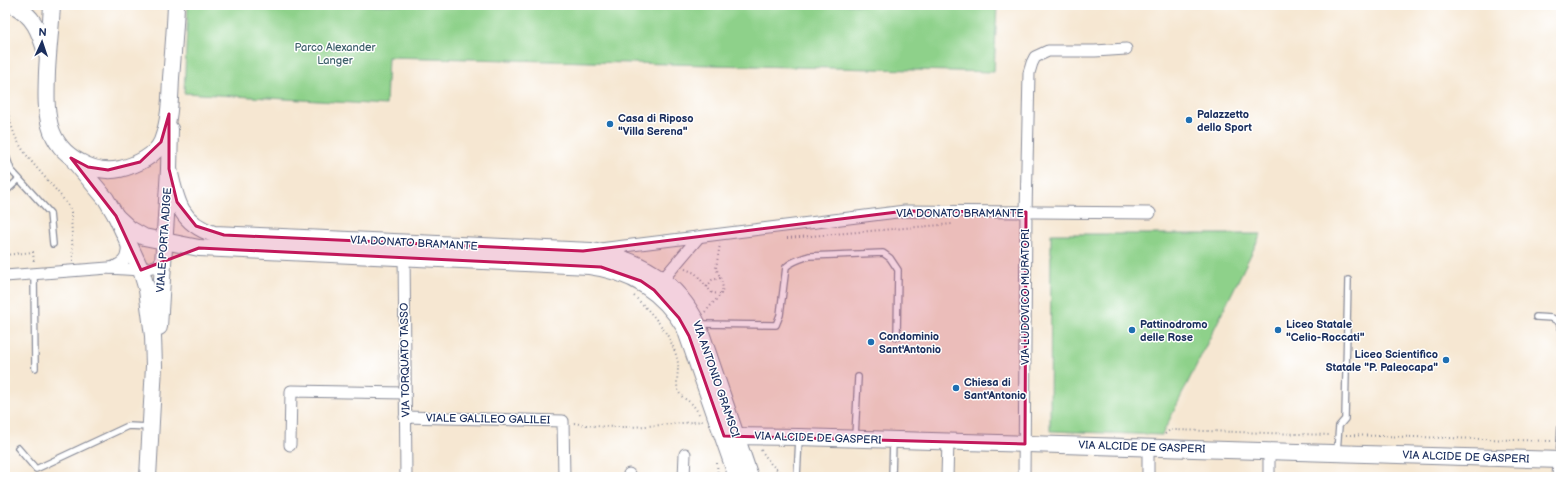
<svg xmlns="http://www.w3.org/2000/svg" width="1566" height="482" font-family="'Balsamiq Sans',sans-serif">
<rect width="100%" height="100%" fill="#fff"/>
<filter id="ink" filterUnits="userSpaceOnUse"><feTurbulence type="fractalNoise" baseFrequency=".025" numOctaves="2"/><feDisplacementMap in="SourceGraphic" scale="8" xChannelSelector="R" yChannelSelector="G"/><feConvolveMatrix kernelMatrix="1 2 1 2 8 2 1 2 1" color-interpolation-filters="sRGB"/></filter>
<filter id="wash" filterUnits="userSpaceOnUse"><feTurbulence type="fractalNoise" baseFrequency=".012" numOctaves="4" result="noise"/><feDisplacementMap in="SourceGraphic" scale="16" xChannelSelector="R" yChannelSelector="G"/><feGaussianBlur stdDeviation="0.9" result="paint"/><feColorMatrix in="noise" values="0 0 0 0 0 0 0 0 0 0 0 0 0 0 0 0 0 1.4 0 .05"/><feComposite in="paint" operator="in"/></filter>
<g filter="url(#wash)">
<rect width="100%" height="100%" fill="#f6e7d2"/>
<g fill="#8ed18a" stroke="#548074">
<path d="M 188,5 L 997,5 L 994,72 L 388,57 L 386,105 L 184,93 Z"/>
<path d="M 1051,234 L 1261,234 L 1162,435 L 1050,431 Z"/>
</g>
</g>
<g filter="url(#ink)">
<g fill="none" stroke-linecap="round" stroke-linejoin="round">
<g stroke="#888b98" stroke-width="8">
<g id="lane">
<path d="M 5,153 L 11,170 L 50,213 L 53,244"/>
<path d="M 5,192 L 19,179"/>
<path d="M 34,274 L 35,368"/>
<path d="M 1536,317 L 1552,318 L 1559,322 L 1561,328"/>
<path d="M 700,324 L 776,325 L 780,315 L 786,267 C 792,261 800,259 809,256 L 883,253 L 890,258 L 898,270 L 897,337"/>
<path d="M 855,437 L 858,377"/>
<path d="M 18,448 L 36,469 L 128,426 L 149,427"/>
<path d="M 1337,451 L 1339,426 L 1345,419 L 1348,280"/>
<path d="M 1559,460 L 1561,426"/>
<path d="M 797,477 L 799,439"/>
<path d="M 892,477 L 893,440"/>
</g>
</g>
<g stroke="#888b98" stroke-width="13">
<g id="street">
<path d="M 600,249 L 905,211 L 1150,213"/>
<path d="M 404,251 L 406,477"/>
<path d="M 111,268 C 126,263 128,257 127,242"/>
<path d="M 5,276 L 108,268 L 141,270 L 163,264"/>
<path d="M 658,285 L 698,238"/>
<path d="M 405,417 L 563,421 L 564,477"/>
<path d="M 290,445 L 291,391 L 405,393"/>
<path d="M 629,477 L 629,474"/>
<path d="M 684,477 L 685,454"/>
<path d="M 947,477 L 948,441"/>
<path d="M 1024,477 L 1026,212 L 1029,73 L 1032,63 L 1035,57 L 1048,51 L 1095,51 L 1126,49"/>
<path d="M 1148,477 L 1148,448"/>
<path d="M 1269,477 L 1269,451"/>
<path d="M 1558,477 L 1559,460"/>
</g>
</g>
<g stroke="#888b98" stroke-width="18">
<g id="secondary">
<path d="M 13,5 C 34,15 40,33 46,53"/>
<path d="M 52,5 C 51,27 48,49 47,72 C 46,107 43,143 80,162 C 92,169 107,172 120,169 C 136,165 156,156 162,141 C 170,120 170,99 171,78 C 173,54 175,29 176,5"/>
<path d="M 75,162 L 106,199 L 116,216 L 141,270 L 147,290 L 153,336 L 154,366 L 148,477"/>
<path d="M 169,169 C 176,201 180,223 214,234 L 591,251 C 640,259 677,281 699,327 L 750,477"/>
<path d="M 116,216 L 130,229 L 144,237 L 199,248 L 589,266 C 631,271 663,291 685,328 L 737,477"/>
<path d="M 159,327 L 169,169 L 170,129"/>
<path d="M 724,436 L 799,437 L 1561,460"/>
</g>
</g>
<g stroke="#888b98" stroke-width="2" stroke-dasharray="1 3" stroke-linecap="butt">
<path d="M 5,96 C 8,110 10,125 16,138 C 29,164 53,183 69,207 L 71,212 L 73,261"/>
<path d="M 5,126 L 11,125"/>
<path d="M 787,238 L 952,224"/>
<path d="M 5,255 L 33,252 L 34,263"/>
<path d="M 685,269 L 695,273 L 712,293 L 721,294"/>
<path d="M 707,287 L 712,280 L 720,278"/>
<path d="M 634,296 C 653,314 673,336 678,363 C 679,372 674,386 680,394 C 682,398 688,400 692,404 C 695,407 698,412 700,416"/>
<path d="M 705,312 L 721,294 L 723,288 L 721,279 L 716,268 L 720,244"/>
<path d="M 574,423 C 616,431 660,425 703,421"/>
<path d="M 1165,434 L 1170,430 L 1175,430 L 1329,435"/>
<path d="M 1346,435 L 1551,441"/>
<path d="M 761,450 L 771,464 L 781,473 L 781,477"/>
<path d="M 717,463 L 718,477"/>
</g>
<use href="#lane" stroke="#fff" stroke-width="5.5"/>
<use href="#street" stroke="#fff" stroke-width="11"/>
<use href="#secondary" stroke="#fff" stroke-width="16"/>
</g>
</g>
<path fill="#c2185b" fill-opacity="0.2" stroke="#c2185b" stroke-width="3" stroke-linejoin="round" d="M 169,114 L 169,169 L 177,202 L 196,226 L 224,235 L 583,251 L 905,211 L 1026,212 L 1025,444 L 724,436 L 689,336 L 679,318 L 654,290 L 641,281 L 601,267 L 199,248 L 141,270 L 116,216 L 71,158 L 88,167 L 108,170 L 140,162 L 161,142 Z"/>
<g fill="#1f6fb2" stroke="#fff" stroke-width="1.5">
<circle cx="1189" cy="120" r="4"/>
<circle cx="610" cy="124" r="4"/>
<circle cx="1132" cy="330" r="4"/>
<circle cx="1278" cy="330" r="4"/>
<circle cx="871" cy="342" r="4"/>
<circle cx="1446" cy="360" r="4"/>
<circle cx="956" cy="388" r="4"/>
</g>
<g text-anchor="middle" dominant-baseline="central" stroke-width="3" stroke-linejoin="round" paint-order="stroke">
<g font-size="11" fill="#3e606b" stroke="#fff">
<text x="335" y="47">Parco Alexander<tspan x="335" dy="13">Langer</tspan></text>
</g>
<g font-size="11" font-weight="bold" fill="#1b2f5e" stroke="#fff" text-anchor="start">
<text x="1197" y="114">Palazzetto<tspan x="1197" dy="13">dello Sport</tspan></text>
<text x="618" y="118">Casa di Riposo<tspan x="618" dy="13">"Villa Serena"</tspan></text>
<text x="1140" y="324">Pattinodromo<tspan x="1140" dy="13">delle Rose</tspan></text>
<text x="1286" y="324">Liceo Statale<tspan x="1286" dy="13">"Celio-Roccati"</tspan></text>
<text x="879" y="336">Condominio<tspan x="879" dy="13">Sant'Antonio</tspan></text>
<text x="1438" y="354" text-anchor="end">Liceo Scientifico<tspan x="1438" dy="13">Statale "P. Paleocapa"</tspan></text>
<text x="964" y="382">Chiesa di<tspan x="964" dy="13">Sant'Antonio</tspan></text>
</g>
<g font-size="11" fill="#1b2f5e" stroke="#fff">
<text x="960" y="213">VIA DONATO BRAMANTE</text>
<text transform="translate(164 240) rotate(-86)">VIALE PORTA ADIGE</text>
<text transform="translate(414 243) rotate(3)">VIA DONATO BRAMANTE</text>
<text transform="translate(1025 297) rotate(-90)">VIA LUDOVICO MURATORI</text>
<text transform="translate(405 360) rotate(-91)">VIA TORQUATO TASSO</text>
<text transform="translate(716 379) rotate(71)">VIA ANTONIO GRAMSCI</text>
<text transform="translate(488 419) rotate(1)">VIALE GALILEO GALILEI</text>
<text transform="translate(818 438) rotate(2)">VIA ALCIDE DE GASPERI</text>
<text transform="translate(1142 447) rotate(2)">VIA ALCIDE DE GASPERI</text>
<text transform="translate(1466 457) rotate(2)">VIA ALCIDE DE GASPERI</text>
</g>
</g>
<rect width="1566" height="482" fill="none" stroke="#fff" stroke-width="20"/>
<g transform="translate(42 42) rotate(3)" stroke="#ffffff" stroke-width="3" paint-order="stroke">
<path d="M0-3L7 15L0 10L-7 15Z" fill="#1b2f5e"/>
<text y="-6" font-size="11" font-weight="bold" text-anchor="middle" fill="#1b2f5e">N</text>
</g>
</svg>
